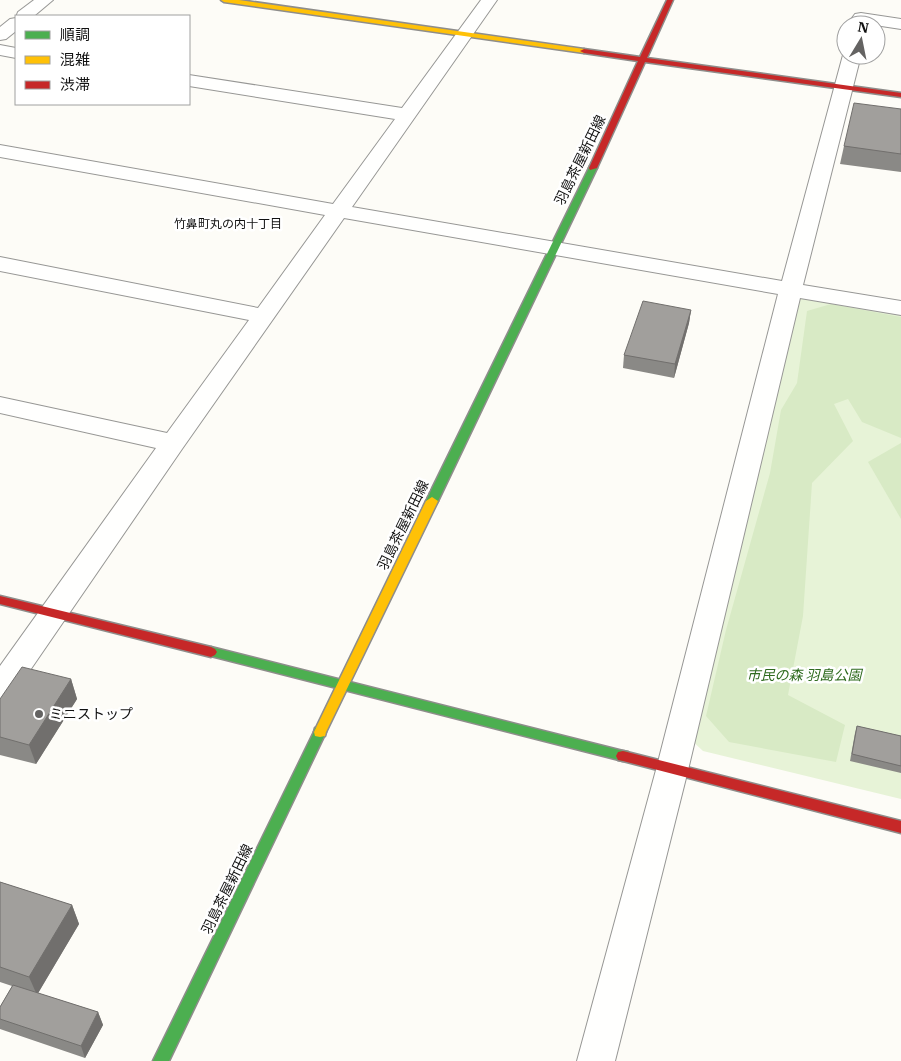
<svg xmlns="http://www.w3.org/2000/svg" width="901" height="1061" font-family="'IBM Plex Serif','Noto Sans JP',serif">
<rect width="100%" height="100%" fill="#fdfcf7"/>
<path fill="#e7f3d7" d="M 800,297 L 901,310 L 901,799 L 703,751 L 688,737 Z"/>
<g fill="#d8eac5">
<path d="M 831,304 L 901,317 L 901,438 L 862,422 L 848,399 L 834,404 L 853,441 L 812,483 L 803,616 L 788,695 L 845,725 L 836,762 L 729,742 L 706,716 L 726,630 L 770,473 L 781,410 L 797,383 L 807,311 Z"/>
<path d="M 901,443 L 901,519 L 868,462 Z"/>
</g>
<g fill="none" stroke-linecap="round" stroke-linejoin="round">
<g stroke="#979795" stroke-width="2">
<g id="street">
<path d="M 34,0 L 53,0 L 34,16 L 16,17 L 18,12 Z"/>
<path d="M 481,0 L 497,0 L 352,207 L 782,281 L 843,55 L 846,51 L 846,55 L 861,55 L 803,285 L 901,301 L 901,315 L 800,298 L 688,770 L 615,1061 L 577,1061 L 656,770 L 778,294 L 344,218 L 182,449 L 11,698 L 0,702 L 0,666 L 156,448 L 0,413 L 0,397 L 167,433 L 249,320 L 0,271 L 0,257 L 258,308 L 325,215 L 0,157 L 0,145 L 333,204 L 395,119 L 189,86 L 189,75 L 402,108 Z"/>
<path d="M 861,13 L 901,19 L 901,29 L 855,22 L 852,18 L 855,14 Z"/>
<path d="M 16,18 L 16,31 L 6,39 L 0,40 L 0,27 L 10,19 Z"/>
<path d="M 0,45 L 16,48 L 16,58 L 0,55 Z"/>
</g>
</g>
<g stroke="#8e8d8b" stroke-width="3">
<g id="fast">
<path d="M 590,166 L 597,168 L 438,501 L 436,504 L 428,504 L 426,501 Z"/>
<path d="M 211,647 L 623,751 L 628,752 L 630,756 L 628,760 L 623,761 L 207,655 L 205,652 L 207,649 Z"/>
<path d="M 320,727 L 325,728 L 326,732 L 169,1061 L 153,1061 L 314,732 L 315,728 Z"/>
</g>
</g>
<g stroke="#8e8d8b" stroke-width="3">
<g id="slow">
<path d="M 221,0 L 239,0 L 584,49 L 588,51 L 584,53 L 224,2 Z"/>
<path d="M 432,497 L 438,501 L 326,732 L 325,736 L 320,737 L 315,736 L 314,732 L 426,501 Z"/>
</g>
</g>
<g stroke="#8e8d8b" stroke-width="3">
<g id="jam">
<path d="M 667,0 L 673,0 L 647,58 L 901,93 L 901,97 L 645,62 L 597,168 L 590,170 L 589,168 L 638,61 L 584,53 L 580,51 L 584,49 L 640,57 Z"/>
<path d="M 0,596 L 211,647 L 215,649 L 217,652 L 215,655 L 211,657 L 0,604 Z"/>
<path d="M 623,751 L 901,821 L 901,833 L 623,761 L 618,760 L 616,756 L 618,752 Z"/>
</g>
</g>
<use href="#street" fill="#fffffe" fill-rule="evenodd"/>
<use href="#fast" fill="#4caf50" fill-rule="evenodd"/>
<use href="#slow" fill="#ffc107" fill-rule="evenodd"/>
<use href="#jam" fill="#c62828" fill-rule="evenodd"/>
</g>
<g fill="#8a8986">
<path d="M 901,109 L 901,172 L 840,164 L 844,146 Z"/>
<path d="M 691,310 L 689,323 L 674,378 L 623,368 L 624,355 Z"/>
<path d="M 71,679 L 77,699 L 36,764 L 0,755 L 0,699 Z"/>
<path d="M 857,726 L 901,736 L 901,773 L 850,761 L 855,733 Z"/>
<path d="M 0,882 L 72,905 L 79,924 L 38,993 L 98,1012 L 103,1025 L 85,1058 L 0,1029 L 0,1007 L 12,986 L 0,982 Z"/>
</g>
<g fill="#716f6d">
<path d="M 691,310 L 689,323 L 674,378 L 675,364 Z"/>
<path d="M 71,679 L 77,699 L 36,764 L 29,745 Z"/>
<path d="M 72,905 L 79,924 L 37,995 L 29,977 Z"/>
<path d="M 98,1012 L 103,1025 L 85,1058 L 81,1046 Z"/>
</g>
<g fill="#a19f9c" stroke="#716f6d">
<path d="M 854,103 L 901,109 L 901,154 L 844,146 Z"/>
<path d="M 643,301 L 691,310 L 675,364 L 624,355 Z"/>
<path d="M 22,667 L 71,679 L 29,745 L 0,737 L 0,699 Z"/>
<path d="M 857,726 L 901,736 L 901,766 L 852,754 Z"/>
<path d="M 0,882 L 72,905 L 29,977 L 0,967 Z"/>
<path d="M 13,985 L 98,1012 L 81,1046 L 0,1019 L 0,1007 Z"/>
</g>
<circle fill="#646362" stroke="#fff" stroke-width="2" cx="39" cy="714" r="5"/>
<g text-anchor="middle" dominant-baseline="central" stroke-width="5" stroke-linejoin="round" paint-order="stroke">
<g font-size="12" fill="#111" stroke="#fff">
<text x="228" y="223">竹鼻町丸の内十丁目</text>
</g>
<g font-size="14" fill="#111" stroke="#fff">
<text transform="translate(580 160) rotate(-64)">羽島茶屋新田線</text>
<text transform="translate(403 525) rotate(-64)">羽島茶屋新田線</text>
<text transform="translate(227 889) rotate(-64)">羽島茶屋新田線</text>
</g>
<g font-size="14" font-style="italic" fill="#2f6b1f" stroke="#fff">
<text x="804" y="675">市民の森 羽島公園</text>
</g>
<g font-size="14" fill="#111" stroke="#fff" text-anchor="start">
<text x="49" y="714">ミニストップ</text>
</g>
</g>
<rect x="15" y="15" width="175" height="90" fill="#ffffff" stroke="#a0a0a0"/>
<rect x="25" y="31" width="25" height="8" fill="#4caf50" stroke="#a0a0a0"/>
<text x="60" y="40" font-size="15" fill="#111111">順調</text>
<rect x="25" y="56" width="25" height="8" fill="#ffc107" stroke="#a0a0a0"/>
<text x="60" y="65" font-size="15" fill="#111111">混雑</text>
<rect x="25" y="81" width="25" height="8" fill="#c62828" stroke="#a0a0a0"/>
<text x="60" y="90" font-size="15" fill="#111111">渋滞</text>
<g transform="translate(861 40) rotate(10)"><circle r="24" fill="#ffffff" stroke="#a0a0a0"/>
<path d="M0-4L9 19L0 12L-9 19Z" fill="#646362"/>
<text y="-8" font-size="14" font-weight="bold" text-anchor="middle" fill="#111111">N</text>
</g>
</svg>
